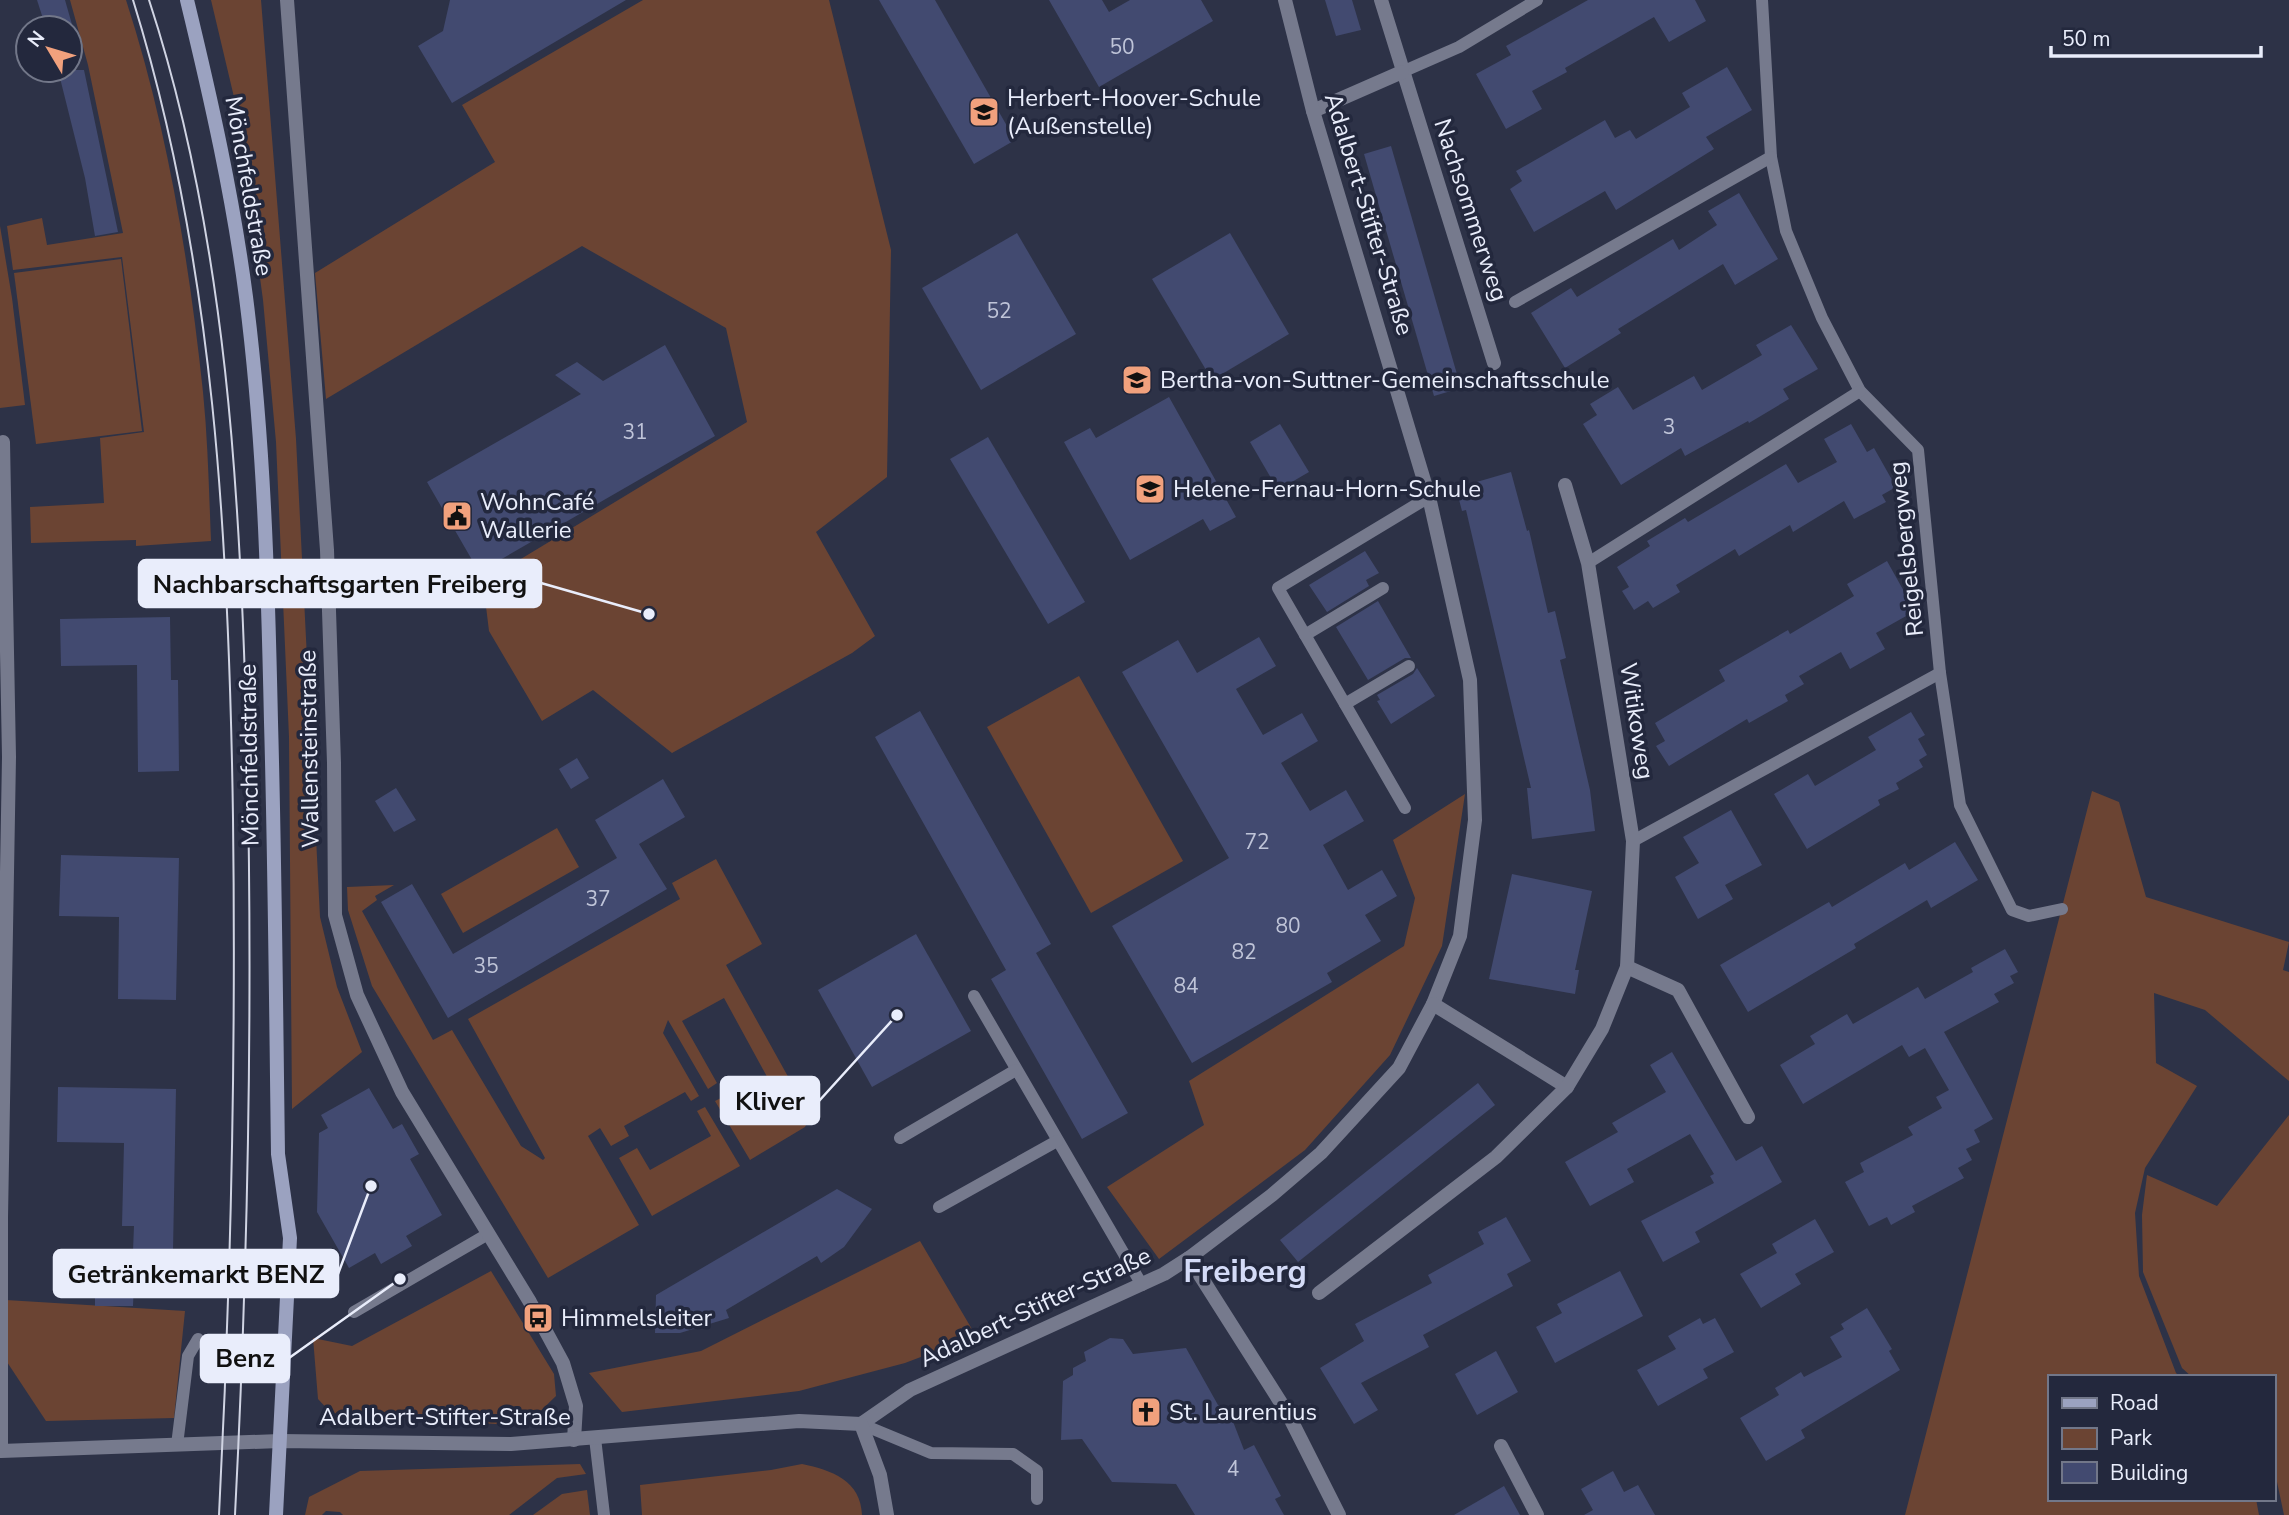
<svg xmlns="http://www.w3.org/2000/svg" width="2289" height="1515" font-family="'Nunito Sans',sans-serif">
<rect width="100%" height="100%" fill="#2d3247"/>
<g fill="#6b4433">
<path d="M 70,0 L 126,0 C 167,126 189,260 203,392 C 208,442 209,492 211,541 L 136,546 L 136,540 L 31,543 L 30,507 L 104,503 L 100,438 L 144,432 L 122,257 L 13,270 L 7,226 L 42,218 L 47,245 L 123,233 L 88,65 Z"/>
<path d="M 211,0 L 261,0 L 296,439 L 320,917 L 337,987 L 362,1052 L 292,1109 L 289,737 L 276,442 L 263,300 L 238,114 Z"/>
<path d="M 643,0 L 829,0 L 891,250 L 887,477 L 816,532 L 875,636 L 852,653 L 672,753 L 593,690 L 542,721 L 489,631 L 483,582 L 747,422 L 726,328 L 582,246 L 326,399 L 315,273 L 495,162 L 462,105 Z"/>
<path d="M 0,226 L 12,298 L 25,405 L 0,408 Z"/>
<path d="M 121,259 L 142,431 L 36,444 L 14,273 Z"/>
<path d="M 1079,676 L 1183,861 L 1091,913 L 987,727 Z"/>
<path d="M 2092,791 L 2119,802 L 2146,897 L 2289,942 L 2283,970 L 2289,972 L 2289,1081 L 2205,1010 L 2154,993 L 2156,1063 L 2197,1086 L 2145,1168 L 2135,1213 L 2139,1276 L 2176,1373 L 2180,1377 L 2049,1377 L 2049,1499 L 2256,1499 L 2259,1515 L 1905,1515 Z"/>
<path d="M 1465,794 L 1442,946 L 1390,1055 L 1305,1150 L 1159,1259 L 1107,1187 L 1204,1125 L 1189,1081 L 1404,946 L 1415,898 L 1393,840 Z"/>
<path d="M 557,828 L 579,867 L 463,933 L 441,894 Z"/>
<path d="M 716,859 L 762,944 L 726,965 L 806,1109 L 809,1119 L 805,1127 L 750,1160 L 715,1101 L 725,1096 L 738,1118 L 777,1095 L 724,998 L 682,1021 L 717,1083 L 708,1089 L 668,1020 L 663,1033 L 699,1096 L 691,1101 L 685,1092 L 624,1126 L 629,1136 L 611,1146 L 600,1128 L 588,1136 L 639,1225 L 548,1278 L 372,986 L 348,910 L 347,887 L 394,885 L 375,896 L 377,900 L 362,911 L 433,1040 L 452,1030 L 521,1146 L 543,1160 L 545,1158 L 468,1019 L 680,899 L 672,883 Z"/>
<path d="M 705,1107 L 740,1166 L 652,1216 L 619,1158 L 637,1148 L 650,1170 L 711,1136 L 697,1111 Z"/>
<path d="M 2289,1115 L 2289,1515 L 2284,1515 L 2273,1463 L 2273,1377 L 2192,1377 L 2182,1368 L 2143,1272 L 2142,1215 L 2147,1175 L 2217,1206 Z"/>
<path d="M 920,1241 L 976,1336 L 905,1363 L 799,1391 L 622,1412 L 589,1373 L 701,1351 Z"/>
<path d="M 491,1271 L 554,1374 L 556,1396 L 525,1426 L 331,1413 L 318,1399 L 313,1338 L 352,1346 Z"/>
<path d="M 6,1300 L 185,1311 L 174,1418 L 46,1421 L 7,1362 Z"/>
<path d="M 580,1464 L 586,1474 L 557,1478 L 509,1515 L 343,1515 L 340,1512 L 326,1511 L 322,1515 L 305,1515 L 309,1497 L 360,1471 Z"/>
<path d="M 802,1464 C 832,1470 861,1481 862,1515 L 642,1515 L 640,1485 L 771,1470 Z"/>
<path d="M 587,1490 L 590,1515 L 533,1515 L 562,1494 Z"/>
</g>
<g fill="#424a70">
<path d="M 37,0 L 65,0 L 73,28 L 46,28 Z"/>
<path d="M 450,0 L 626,0 L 452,103 L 418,46 L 443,31 Z"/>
<path d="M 879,0 L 935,0 L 1015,140 L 974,164 Z"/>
<path d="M 1049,0 L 1102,0 L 1109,12 L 1130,0 L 1201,0 L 1213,21 L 1099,87 Z"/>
<path d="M 1325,0 L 1352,0 L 1361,30 L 1336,36 Z"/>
<path d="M 1588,0 L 1695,0 L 1706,21 L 1669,42 L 1654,17 L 1565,68 L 1567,72 L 1532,91 L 1542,109 L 1506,129 L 1476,74 L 1511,55 L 1506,46 Z"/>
<path d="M 1727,67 L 1752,110 L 1706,137 L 1714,149 L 1616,210 L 1605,191 L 1534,232 L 1510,189 L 1522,181 L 1516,171 L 1605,120 L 1615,138 L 1630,130 L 1636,139 L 1690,107 L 1682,93 Z"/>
<path d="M 58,70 L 84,70 L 118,232 L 95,236 L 85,178 Z"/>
<path d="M 1391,146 L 1461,388 L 1434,396 L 1364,154 Z"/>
<path d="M 1739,193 L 1778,259 L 1735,285 L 1723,264 L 1618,329 L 1621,333 L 1565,368 L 1531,313 L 1571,288 L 1577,297 L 1673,239 L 1679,250 L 1717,225 L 1708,211 Z"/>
<path d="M 1017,233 L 1076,334 L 981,390 L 922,288 Z"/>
<path d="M 1230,233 L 1289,334 L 1212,380 L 1152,279 Z"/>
<path d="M 1791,325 L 1818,369 L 1783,389 L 1789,399 L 1749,423 L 1748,421 L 1685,456 L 1681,448 L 1621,485 L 1583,424 L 1597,415 L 1590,404 L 1618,387 L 1633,410 L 1694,376 L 1702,390 L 1762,355 L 1756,345 Z"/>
<path d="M 665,345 L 715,436 L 479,572 L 427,482 L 581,394 L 555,375 L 577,362 L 603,381 Z"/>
<path d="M 1169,397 L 1236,517 L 1210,531 L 1203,519 L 1130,560 L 1064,442 L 1090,428 L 1096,438 Z"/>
<path d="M 1280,424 L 1309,472 L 1278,490 L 1250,442 Z"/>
<path d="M 1851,424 L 1867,452 L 1874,448 L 1896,487 L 1882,495 L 1886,502 L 1854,519 L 1844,501 L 1793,532 L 1790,525 L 1739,556 L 1735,549 L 1676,585 L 1680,592 L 1653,608 L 1648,601 L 1634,610 L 1622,591 L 1629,587 L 1617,567 L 1650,546 L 1647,541 L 1685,518 L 1688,522 L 1786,464 L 1798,483 L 1837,462 L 1824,439 Z"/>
<path d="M 988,437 L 1085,602 L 1048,624 L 950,459 Z"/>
<path d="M 1511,472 L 1527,531 L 1529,530 L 1548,613 L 1555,611 L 1566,658 L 1560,660 L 1590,790 L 1595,831 L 1532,839 L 1527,788 L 1531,788 L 1466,510 L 1462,511 L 1456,488 Z"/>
<path d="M 1365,551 L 1379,573 L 1366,580 L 1369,586 L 1327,612 L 1309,585 Z"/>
<path d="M 1887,561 L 1915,611 L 1876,633 L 1885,649 L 1850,669 L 1841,652 L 1799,676 L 1804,684 L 1785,695 L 1788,701 L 1749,723 L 1747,719 L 1669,766 L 1656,746 L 1665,741 L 1655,723 L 1725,681 L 1719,670 L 1788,630 L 1790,634 L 1854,596 L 1847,584 Z"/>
<path d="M 1378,601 L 1411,658 L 1405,658 L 1368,680 L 1336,627 Z"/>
<path d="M 170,617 L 171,680 L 178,680 L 179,771 L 138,772 L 137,665 L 61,666 L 60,619 Z"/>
<path d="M 1259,637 L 1276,666 L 1236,689 L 1263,735 L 1302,713 L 1318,741 L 1281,763 L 1310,811 L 1346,790 L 1364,821 L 1323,845 L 1348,890 L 1382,870 L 1397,896 L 1365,915 L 1381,941 L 1327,973 L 1332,982 L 1192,1063 L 1112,926 L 1229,858 L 1122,672 L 1178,640 L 1197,673 Z"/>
<path d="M 1417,668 L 1435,696 L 1391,724 L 1377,701 L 1380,700 L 1377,695 L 1413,674 Z"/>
<path d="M 920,711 L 1051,944 L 1036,953 L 1128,1113 L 1082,1139 L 991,979 L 1006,970 L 875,737 Z"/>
<path d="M 1911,712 L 1925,735 L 1918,739 L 1927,755 L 1919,760 L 1923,767 L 1896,783 L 1899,789 L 1878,800 L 1880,805 L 1807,849 L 1774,794 L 1808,774 L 1815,786 L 1876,750 L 1868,737 Z"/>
<path d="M 577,758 L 589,778 L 571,789 L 559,769 Z"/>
<path d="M 663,779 L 685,817 L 639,844 L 667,889 L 448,1018 L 381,902 L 412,884 L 453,954 L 617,858 L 595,820 Z"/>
<path d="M 396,788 L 416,820 L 394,832 L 375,801 Z"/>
<path d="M 1731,810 L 1762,865 L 1725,885 L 1733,899 L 1698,919 L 1675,877 L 1699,863 L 1683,837 Z"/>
<path d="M 1955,842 L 1978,880 L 1931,908 L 1927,900 L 1854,944 L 1856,948 L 1748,1012 L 1720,965 L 1829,902 L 1832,907 L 1905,863 L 1909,870 Z"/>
<path d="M 61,855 L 179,858 L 176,1000 L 118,999 L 119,917 L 59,916 Z"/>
<path d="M 1512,874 L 1592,891 L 1575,970 L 1579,970 L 1575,994 L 1489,979 Z"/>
<path d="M 916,934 L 971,1031 L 872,1087 L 818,990 Z"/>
<path d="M 2005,949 L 2018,972 L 2010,976 L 2014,983 L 1994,994 L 1999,1002 L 1944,1032 L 1993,1119 L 1974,1130 L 1980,1142 L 1966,1149 L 1972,1160 L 1958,1168 L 1964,1178 L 1912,1206 L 1915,1212 L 1891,1225 L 1887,1217 L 1869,1226 L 1845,1182 L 1864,1172 L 1860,1163 L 1913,1135 L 1908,1127 L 1942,1108 L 1936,1097 L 1949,1090 L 1925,1048 L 1909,1057 L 1902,1045 L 1803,1104 L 1780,1065 L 1815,1044 L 1810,1036 L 1847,1014 L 1853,1024 L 1918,987 L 1925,999 L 1973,972 L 1971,968 Z"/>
<path d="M 1672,1052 L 1736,1161 L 1762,1146 L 1782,1182 L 1695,1232 L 1700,1242 L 1663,1262 L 1641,1221 L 1714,1183 L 1710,1176 L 1714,1174 L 1690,1134 L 1627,1169 L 1634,1182 L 1590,1206 L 1565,1162 L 1618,1132 L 1612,1123 L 1666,1092 L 1650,1065 Z"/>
<path d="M 1478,1083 L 1495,1105 L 1298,1262 L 1280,1240 Z"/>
<path d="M 58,1087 L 176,1089 L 173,1251 L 133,1251 L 134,1226 L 122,1226 L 124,1143 L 57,1142 Z"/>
<path d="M 369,1088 L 393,1129 L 402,1124 L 419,1154 L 410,1159 L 442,1215 L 406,1236 L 412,1246 L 381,1264 L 375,1253 L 349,1268 L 317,1212 L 319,1133 L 328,1128 L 321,1115 Z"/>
<path d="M 837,1189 L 872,1209 L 844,1247 L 821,1263 L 817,1256 L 726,1310 L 729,1318 L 680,1333 L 655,1333 L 656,1295 Z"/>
<path d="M 1506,1217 L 1531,1261 L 1507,1274 L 1513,1286 L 1423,1335 L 1429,1347 L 1361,1383 L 1378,1410 L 1354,1424 L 1320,1368 L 1364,1341 L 1355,1324 L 1432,1283 L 1428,1275 L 1484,1244 L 1478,1232 Z"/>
<path d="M 1815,1219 L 1834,1252 L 1795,1274 L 1801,1284 L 1761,1308 L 1740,1274 L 1777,1253 L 1772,1244 Z"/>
<path d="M 1620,1271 L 1643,1316 L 1555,1363 L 1536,1327 L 1562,1313 L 1557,1304 Z"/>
<path d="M 95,1281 L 134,1282 L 133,1306 L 95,1306 Z"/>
<path d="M 1867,1308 L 1892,1349 L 1889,1351 L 1900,1370 L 1801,1430 L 1805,1438 L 1766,1461 L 1740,1418 L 1779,1395 L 1775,1388 L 1801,1372 L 1804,1377 L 1842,1357 L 1830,1337 L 1844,1329 L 1841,1324 Z"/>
<path d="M 1700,1318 L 1703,1324 L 1715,1318 L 1734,1352 L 1703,1369 L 1708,1378 L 1658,1406 L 1637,1370 L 1676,1349 L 1668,1336 Z"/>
<path d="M 1110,1338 L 1123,1339 L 1133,1354 L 1186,1348 L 1218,1405 L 1227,1406 L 1244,1450 L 1254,1445 L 1281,1496 L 1275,1499 L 1284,1515 L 1195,1515 L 1176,1484 L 1112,1482 L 1082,1439 L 1061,1440 L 1063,1381 L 1073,1375 L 1073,1368 L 1086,1361 L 1084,1352 Z"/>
<path d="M 1496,1351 L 1518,1392 L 1477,1415 L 1455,1374 Z"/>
<path d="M 1613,1471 L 1624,1492 L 1638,1485 L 1655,1515 L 1584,1515 L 1593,1510 L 1581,1489 Z"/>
<path d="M 1504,1486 L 1520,1515 L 1454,1515 Z"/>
</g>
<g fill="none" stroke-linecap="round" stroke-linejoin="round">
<g stroke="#767a8d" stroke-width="12">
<path d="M 1762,0 L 1771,157 L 1786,231 L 1822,318 L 1860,391 L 1918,450 L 1940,673 L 1960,805 L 2012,910 L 2029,916 L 2062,909"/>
<path d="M 1402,72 L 1459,47 L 1537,0"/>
<path d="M 1515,302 L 1771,157"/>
<path d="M 1588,563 L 1860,391"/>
<path d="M 1305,635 L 1383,588"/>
<path d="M 1345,704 L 1409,666"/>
<path d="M 1405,808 L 1278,588 L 1429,497"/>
<path d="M 1633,841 L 1940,673"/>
<path d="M 974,996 L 1142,1285"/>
<path d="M 900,1138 L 1016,1070"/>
<path d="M 939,1207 L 1057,1141"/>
<path d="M 354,1312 L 488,1234"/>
<path d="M 861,1424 L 931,1453 L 1013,1454 L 1037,1471 L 1037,1499"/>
<path d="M 595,1438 L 604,1515"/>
<path d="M 177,1445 L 188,1356 L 198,1339"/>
</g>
<g stroke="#767a8d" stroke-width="14">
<path d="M 287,0 L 327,550 L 334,763 L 335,915 L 357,995 L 402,1092 L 530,1302 L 563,1363 L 576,1406 L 574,1440"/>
<path d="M 1381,0 L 1494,363"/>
<path d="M 1313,111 L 1402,72"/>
<path d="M 3,442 L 9,757 L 1,1218 L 1,1451 L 280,1441 L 511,1444 L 799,1421 L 861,1424 L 910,1390 L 1164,1274 L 1189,1258 L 1272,1195 L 1321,1153 L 1399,1068 L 1433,1004 L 1460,936 L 1475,820 L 1470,680 L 1429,497 L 1313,111 L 1285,0"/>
<path d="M 1627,967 L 1678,990 L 1748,1117"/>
<path d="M 1433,1004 L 1567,1087"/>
<path d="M 1189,1258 L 1288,1414 L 1339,1515"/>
<path d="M 1319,1293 L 1496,1157 L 1567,1087 L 1602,1029 L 1627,967 L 1633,841 L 1588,563 L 1565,485"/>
<path d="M 861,1424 L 880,1475 L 887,1515"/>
<path d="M 1501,1446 L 1537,1515"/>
</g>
<path stroke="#9ba2c0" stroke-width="14" d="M 187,0 C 211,99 233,197 246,297 C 264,438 268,581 271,722 C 275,866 276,1010 278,1154 L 290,1238 L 276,1515"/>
<g stroke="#d0d4e3" stroke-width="2">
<path d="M 133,0 C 215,264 229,544 233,818 C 236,1050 231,1283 219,1515"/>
<path d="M 149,0 C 227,238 241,500 247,749 C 253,1004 248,1260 235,1515"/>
</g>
</g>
<defs>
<g id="school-square" transform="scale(1.575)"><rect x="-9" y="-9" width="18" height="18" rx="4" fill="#f1a17d" stroke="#23283d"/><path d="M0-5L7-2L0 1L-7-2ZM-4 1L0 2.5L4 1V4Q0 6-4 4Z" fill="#111"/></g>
<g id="civic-square" transform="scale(1.575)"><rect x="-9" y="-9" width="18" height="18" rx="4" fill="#f1a17d" stroke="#23283d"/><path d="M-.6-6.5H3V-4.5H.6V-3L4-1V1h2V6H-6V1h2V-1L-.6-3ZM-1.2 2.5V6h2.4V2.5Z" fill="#111"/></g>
<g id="bus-square" transform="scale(1.575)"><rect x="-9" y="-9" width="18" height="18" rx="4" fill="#f1a17d" stroke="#23283d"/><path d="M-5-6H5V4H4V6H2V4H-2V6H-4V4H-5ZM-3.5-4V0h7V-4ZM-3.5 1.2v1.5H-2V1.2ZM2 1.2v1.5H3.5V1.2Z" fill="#111"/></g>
<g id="church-square" transform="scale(1.575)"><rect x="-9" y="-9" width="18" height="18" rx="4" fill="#f1a17d" stroke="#23283d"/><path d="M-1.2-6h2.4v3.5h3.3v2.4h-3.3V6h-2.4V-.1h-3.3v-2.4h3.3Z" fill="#111"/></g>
</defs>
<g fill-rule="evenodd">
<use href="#school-square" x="984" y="112"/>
<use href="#school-square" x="1137" y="380"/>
<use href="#school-square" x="1150" y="489"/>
<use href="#civic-square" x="457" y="516"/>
<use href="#bus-square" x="538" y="1318"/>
<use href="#church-square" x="1146" y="1412"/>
</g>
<g text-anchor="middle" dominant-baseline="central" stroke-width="7" stroke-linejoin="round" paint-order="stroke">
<g font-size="21" fill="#bfc4d8">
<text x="1122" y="47">50</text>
<text x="999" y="311">52</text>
<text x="1669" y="427">3</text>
<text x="635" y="432">31</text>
<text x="1257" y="842">72</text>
<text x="598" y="899">37</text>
<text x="1288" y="926">80</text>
<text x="1244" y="952">82</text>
<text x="486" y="966">35</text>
<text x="1186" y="986">84</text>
<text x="1233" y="1469">4</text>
</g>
<g font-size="24" fill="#e9edfb" stroke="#23283d" text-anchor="start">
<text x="1007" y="98">Herbert-Hoover-Schule<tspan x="1007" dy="28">(Außenstelle)</tspan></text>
<text x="1160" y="380">Bertha-von-Suttner-Gemeinschaftsschule</text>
<text x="1173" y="489">Helene-Fernau-Horn-Schule</text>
<text x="480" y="502">WohnCafé<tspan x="480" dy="28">Wallerie</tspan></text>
<text x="561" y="1318">Himmelsleiter</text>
<text x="1169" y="1412">St. Laurentius</text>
</g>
<g font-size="24" fill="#e9edfb" stroke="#23283d">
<text transform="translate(249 186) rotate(80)">Mönchfeldstraße</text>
<text transform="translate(1471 210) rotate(72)">Nachsommerweg</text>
<text transform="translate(1369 214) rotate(73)">Adalbert-Stifter-Straße</text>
<text transform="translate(1906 549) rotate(-96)">Reigelsbergweg</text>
<text transform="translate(1637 721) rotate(81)">Witikoweg</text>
<text transform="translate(309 749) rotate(-91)">Wallensteinstraße</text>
<text transform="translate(249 755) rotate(-91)">Mönchfeldstraße</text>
<text transform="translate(1035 1307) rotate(-25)">Adalbert-Stifter-Straße</text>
<text x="445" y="1417">Adalbert-Stifter-Straße</text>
</g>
<g font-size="32" font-weight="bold" fill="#d4dbf7" stroke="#23283d">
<text x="1245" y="1271">Freiberg</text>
</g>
</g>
<path fill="none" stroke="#e9edfb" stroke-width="2.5" d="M649 614L541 583M897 1015L819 1101M371 1186L338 1274M400 1279L289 1358"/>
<g fill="#e9edfb" stroke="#23283d" stroke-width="2.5">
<circle cx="649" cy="614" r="7"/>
<circle cx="897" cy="1015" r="7"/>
<circle cx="371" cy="1186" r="7"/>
<circle cx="400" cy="1279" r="7"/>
</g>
<g fill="#e9edfb" stroke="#e9edfb" stroke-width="2.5">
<rect x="139" y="560" width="402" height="47" rx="7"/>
<rect x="721" y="1077" width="98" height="47" rx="7"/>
<rect x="54" y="1250" width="284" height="47" rx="7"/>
<rect x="201" y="1335" width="88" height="47" rx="7"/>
</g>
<g font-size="26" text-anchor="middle" font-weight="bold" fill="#111">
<text x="340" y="593">Nachbarschaftsgarten Freiberg</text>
<text x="770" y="1110">Kliver</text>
<text x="196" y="1283">Getränkemarkt BENZ</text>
<text x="245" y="1367">Benz</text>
</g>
<rect x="2048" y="1375" width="228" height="126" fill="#23283d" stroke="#727789" stroke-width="2"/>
<rect x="2062" y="1398" width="35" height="10" fill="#9ba2c0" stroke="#727789" stroke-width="2"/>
<text x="2110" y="1410" font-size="21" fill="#e9edfb">Road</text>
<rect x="2062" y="1428" width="35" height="21" fill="#6b4433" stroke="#727789" stroke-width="2"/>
<text x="2110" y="1445" font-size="21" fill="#e9edfb">Park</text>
<rect x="2062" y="1462" width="35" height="21" fill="#424a70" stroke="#727789" stroke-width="2"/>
<text x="2110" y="1480" font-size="21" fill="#e9edfb">Building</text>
<g transform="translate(49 49) rotate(308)"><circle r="33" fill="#23283d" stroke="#727789" stroke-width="2"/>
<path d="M0-5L12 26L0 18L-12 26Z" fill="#f1a17d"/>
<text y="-10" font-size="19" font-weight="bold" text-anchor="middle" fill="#e9edfb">N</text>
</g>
<path d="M2051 46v10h210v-10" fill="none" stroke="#e9edfb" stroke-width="3.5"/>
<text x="2062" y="46" font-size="21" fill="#e9edfb" stroke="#23283d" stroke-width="5" paint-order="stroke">50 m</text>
</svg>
